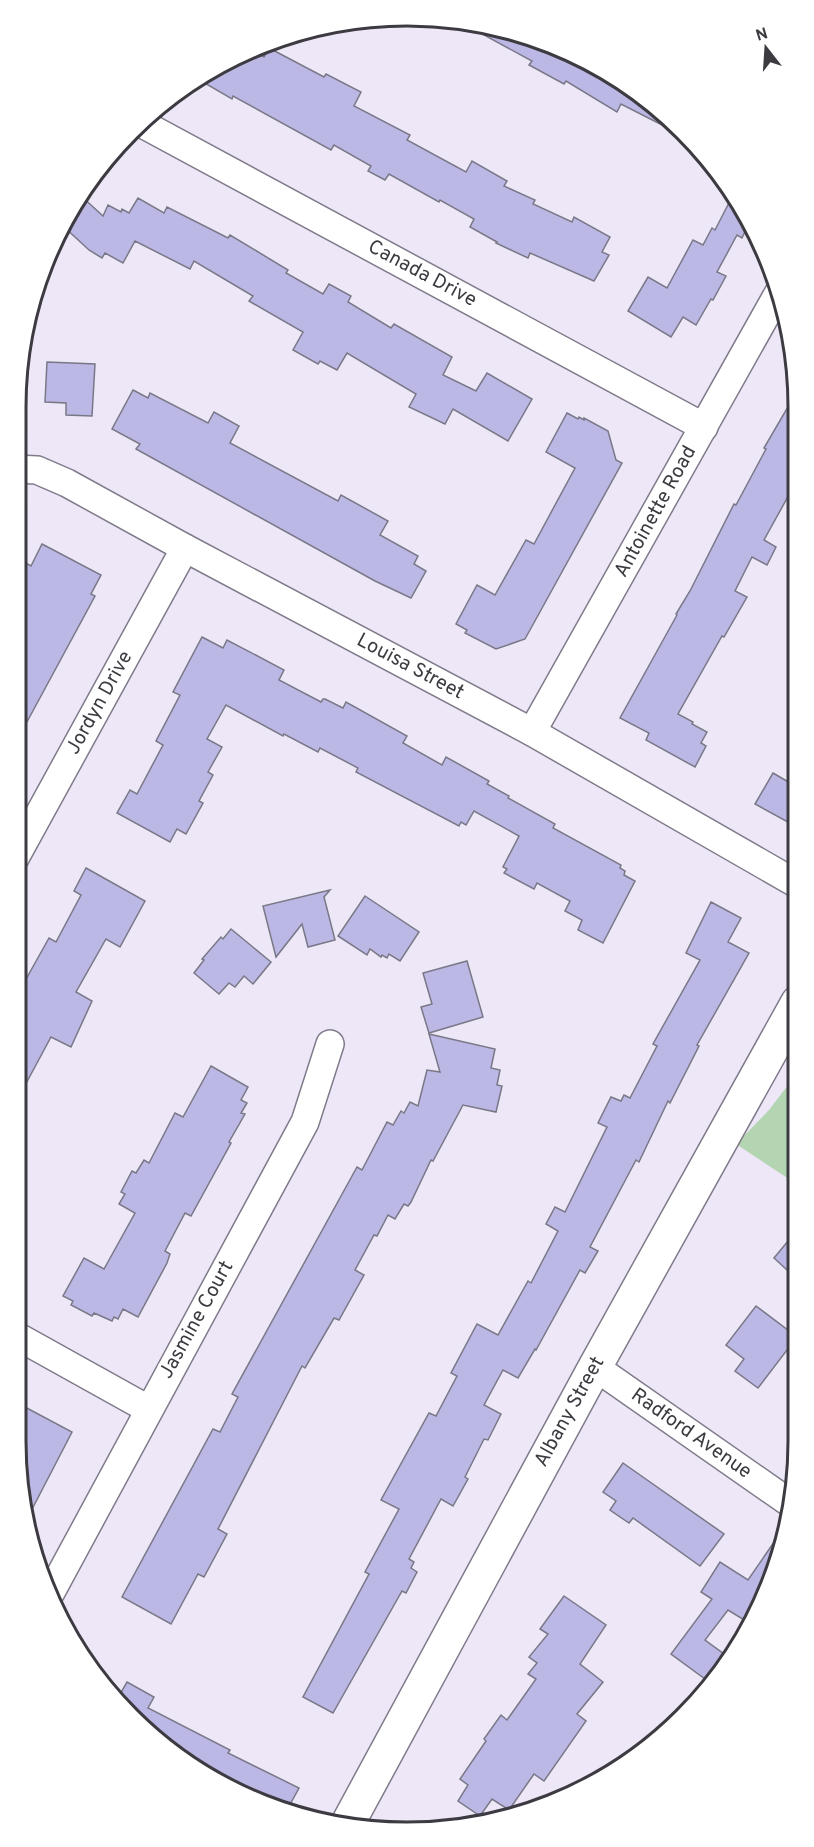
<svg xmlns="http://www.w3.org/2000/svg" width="814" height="1847" font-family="Overpass,sans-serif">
<rect width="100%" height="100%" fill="#ede7f8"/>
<path fill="#b3d5b1" d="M 798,1072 L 798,1185 L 736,1144 L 769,1110 Z"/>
<g fill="#bcb8e5" stroke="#797887" stroke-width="1.5">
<path d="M 476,22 L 557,45 L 645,96 L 668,118 L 664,126 L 621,104 L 617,112 L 566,81 L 564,84 L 529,65 L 532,61 L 473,29 Z"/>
<path d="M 269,48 L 324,77 L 326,74 L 361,92 L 354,106 L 410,135 L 407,140 L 466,172 L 472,161 L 507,181 L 504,186 L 535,200 L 533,204 L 572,222 L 574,217 L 610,237 L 602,252 L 609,255 L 594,281 L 530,253 L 528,258 L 496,243 L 497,242 L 470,227 L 474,219 L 440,200 L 439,202 L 389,174 L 385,180 L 368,171 L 371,166 L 334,145 L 331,150 L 233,96 L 232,99 L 196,78 L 250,49 L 264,57 Z"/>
<path d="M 79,194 L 103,216 L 108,205 L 121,212 L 122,209 L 129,213 L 138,198 L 164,213 L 167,207 L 228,238 L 230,235 L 288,270 L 286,273 L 323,294 L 329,284 L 351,296 L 348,302 L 391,328 L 394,324 L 452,357 L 443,375 L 476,391 L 487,373 L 532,399 L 508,441 L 453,409 L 445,424 L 409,407 L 416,394 L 347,353 L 337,370 L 320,361 L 318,364 L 293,350 L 303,332 L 249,301 L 253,296 L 194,261 L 190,269 L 135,241 L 123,263 L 105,253 L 102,258 L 89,250 L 62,225 Z"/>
<path d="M 733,195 L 749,223 L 742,238 L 737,235 L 717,272 L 726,276 L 713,300 L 711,299 L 696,325 L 683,317 L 671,337 L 628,311 L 648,277 L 667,288 L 693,240 L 703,245 L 712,228 L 715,230 Z"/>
<path d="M 47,362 L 95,364 L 92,416 L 66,415 L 66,403 L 45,402 Z"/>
<path d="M 133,390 L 148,398 L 150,393 L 208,423 L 214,412 L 239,426 L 230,443 L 338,501 L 341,495 L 388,521 L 380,535 L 418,556 L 414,564 L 426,571 L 411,598 L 375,581 L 136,449 L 140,444 L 112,429 Z"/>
<path d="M 796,393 L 796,482 L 764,540 L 776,547 L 767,565 L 752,557 L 735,591 L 747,597 L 724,637 L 722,636 L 678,714 L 693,722 L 692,724 L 707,732 L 701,743 L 706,746 L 695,767 L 646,740 L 649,733 L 620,718 L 677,615 L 676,614 L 690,591 L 734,504 L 736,505 L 766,449 L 764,448 Z"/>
<path d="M 567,413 L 578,419 L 579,417 L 584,420 L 584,418 L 608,431 L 616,460 L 622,463 L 525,639 L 496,649 L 465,633 L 467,630 L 456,624 L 477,585 L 495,595 L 526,540 L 534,544 L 575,468 L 546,452 Z"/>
<path d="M 42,544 L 101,575 L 91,594 L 95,596 L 15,744 L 15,557 L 31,566 Z"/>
<path d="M 202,637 L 223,648 L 227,640 L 284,670 L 279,680 L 321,702 L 323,699 L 325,699 L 343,708 L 346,702 L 407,736 L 403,743 L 442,765 L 446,757 L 489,781 L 487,784 L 509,796 L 508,798 L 555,824 L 553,828 L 621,865 L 620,868 L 625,871 L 624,875 L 635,881 L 603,943 L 578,930 L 582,920 L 565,911 L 570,901 L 537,883 L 534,889 L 504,873 L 507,869 L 503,867 L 519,836 L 474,811 L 466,825 L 461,822 L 459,826 L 356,772 L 358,768 L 320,748 L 318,752 L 284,734 L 283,736 L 226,705 L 207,739 L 222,747 L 208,772 L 213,775 L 199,801 L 203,803 L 186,834 L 177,829 L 170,842 L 117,813 L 130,790 L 137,794 L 163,745 L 156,741 L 180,695 L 173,692 Z"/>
<path d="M 773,773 L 797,787 L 797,827 L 755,804 Z"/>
<path d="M 86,868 L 145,901 L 120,947 L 106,939 L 76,992 L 92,1001 L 71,1047 L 51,1037 L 15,1104 L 15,999 L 49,938 L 56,942 L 81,895 L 74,891 Z"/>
<path d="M 330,890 L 324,897 L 335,940 L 308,947 L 302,924 L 276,957 L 263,906 Z"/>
<path d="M 365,896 L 419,932 L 400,961 L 389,954 L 387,958 L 382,955 L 381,957 L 370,949 L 367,955 L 338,936 Z"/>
<path d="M 711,902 L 741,918 L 728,942 L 749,953 L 697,1045 L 699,1046 L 670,1103 L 668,1101 L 639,1162 L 636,1160 L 590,1247 L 598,1251 L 585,1273 L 580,1270 L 536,1350 L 535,1349 L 518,1378 L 503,1370 L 484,1405 L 501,1414 L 488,1440 L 484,1439 L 465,1477 L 468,1479 L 453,1506 L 441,1499 L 409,1559 L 414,1562 L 411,1568 L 417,1572 L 406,1593 L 402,1591 L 333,1713 L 303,1697 L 369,1574 L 365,1572 L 399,1509 L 381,1500 L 429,1413 L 436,1416 L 457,1376 L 451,1373 L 477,1324 L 498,1335 L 528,1281 L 531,1283 L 558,1231 L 546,1224 L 555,1207 L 565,1212 L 607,1127 L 598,1123 L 611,1097 L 621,1101 L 624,1095 L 630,1098 L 657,1046 L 653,1044 L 700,960 L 686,953 Z"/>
<path d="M 231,929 L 271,962 L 253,984 L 244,976 L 235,987 L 229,983 L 219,994 L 194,973 L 204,960 L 202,959 L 221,937 L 223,939 Z"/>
<path d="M 467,961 L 483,1017 L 429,1033 L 421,1007 L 432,1004 L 423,973 Z"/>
<path d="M 429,1034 L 495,1049 L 491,1068 L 500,1070 L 497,1085 L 502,1086 L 496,1112 L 463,1105 L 433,1161 L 431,1160 L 411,1202 L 408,1206 L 404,1204 L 395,1219 L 388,1215 L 377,1236 L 374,1235 L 355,1270 L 364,1275 L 339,1320 L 334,1318 L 305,1368 L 302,1366 L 218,1529 L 227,1534 L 204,1577 L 198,1574 L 171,1624 L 122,1597 L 213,1429 L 220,1432 L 238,1397 L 232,1394 L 357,1167 L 362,1170 L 387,1122 L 393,1125 L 401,1111 L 404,1113 L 410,1102 L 418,1106 L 427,1070 L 440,1072 Z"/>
<path d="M 211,1066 L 248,1087 L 241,1100 L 247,1103 L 241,1113 L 245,1114 L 229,1142 L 231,1143 L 191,1216 L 185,1213 L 165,1251 L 170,1254 L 167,1263 L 138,1317 L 123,1309 L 118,1319 L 114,1317 L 112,1321 L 94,1313 L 92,1316 L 71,1305 L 73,1301 L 63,1296 L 84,1258 L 104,1269 L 135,1213 L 119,1204 L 125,1194 L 121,1192 L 132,1171 L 136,1173 L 144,1160 L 149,1163 L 175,1113 L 183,1117 Z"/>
<path d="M 798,1229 L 798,1280 L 774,1258 Z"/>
<path d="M 756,1306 L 797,1337 L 758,1388 L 735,1371 L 744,1359 L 726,1345 Z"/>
<path d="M 23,1406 L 72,1432 L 28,1517 L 15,1440 L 15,1421 Z"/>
<path d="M 623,1463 L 724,1534 L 700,1566 L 633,1518 L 629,1523 L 610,1510 L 616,1501 L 603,1492 Z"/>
<path d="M 781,1532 L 769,1590 L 749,1623 L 728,1610 L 705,1640 L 724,1654 L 705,1679 L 671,1654 L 712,1599 L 701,1592 L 720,1562 L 748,1580 Z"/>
<path d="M 564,1596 L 606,1625 L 580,1664 L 603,1682 L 577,1714 L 586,1721 L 544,1781 L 534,1774 L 509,1810 L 492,1799 L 480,1816 L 458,1801 L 468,1785 L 460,1779 L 486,1741 L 484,1739 L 501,1715 L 507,1720 L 536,1679 L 528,1674 L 537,1663 L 529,1657 L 548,1634 L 540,1629 Z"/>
<path d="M 127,1682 L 154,1697 L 148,1708 L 230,1750 L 228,1753 L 299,1788 L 288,1808 L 211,1780 L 116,1701 Z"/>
</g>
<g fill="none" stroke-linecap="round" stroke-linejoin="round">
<g stroke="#807b8a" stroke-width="30">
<g id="minor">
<path d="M 139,122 L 704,427"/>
<path d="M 15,469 L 37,470 L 67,483 L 185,548 L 532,732 L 797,884"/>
<path d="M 532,732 L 779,292"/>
<path d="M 15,858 L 185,548"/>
<path d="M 15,1335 L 148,1409"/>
<path d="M 595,1367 L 787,1501"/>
<path d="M 51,1592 L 305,1122 L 330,1044"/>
</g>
</g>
<g stroke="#807b8a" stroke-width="36">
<path id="tertiary" d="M 347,1825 L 595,1367 L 798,1002"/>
</g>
<use href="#minor" stroke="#fff" stroke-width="27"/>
<use href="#tertiary" stroke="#fff" stroke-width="33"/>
</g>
<g text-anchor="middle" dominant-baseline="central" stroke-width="6" stroke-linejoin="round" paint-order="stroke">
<g font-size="20" fill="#3d3b41" stroke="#fff">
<text transform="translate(422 274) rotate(28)">Canada Drive</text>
<text transform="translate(656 512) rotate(-61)">Antoinette Road</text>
<text transform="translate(410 667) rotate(28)">Louisa Street</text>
<text transform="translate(100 703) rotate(-61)">Jordyn Drive</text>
<text transform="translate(197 1320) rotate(-61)">Jasmine Court</text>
<text transform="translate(570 1412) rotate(-61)">Albany Street</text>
<text transform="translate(691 1434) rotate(35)">Radford Avenue</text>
</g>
</g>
<path d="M0 0H814V1847H0ZM407 26H407A381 381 0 0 1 788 407V1441A381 381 0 0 1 407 1822H407A381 381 0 0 1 26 1441V407A381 381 0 0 1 407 26Z" fill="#fff" fill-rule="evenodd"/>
<path fill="none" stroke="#3d3b41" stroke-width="3" d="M407 26H407A381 381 0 0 1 788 407V1441A381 381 0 0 1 407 1822H407A381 381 0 0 1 26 1441V407A381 381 0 0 1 407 26Z"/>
<g transform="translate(766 48) rotate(343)" stroke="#ffffff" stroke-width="4.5" paint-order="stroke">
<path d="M0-4.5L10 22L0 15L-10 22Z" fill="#3d3b41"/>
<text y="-9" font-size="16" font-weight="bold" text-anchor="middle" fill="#3d3b41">N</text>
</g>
</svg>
